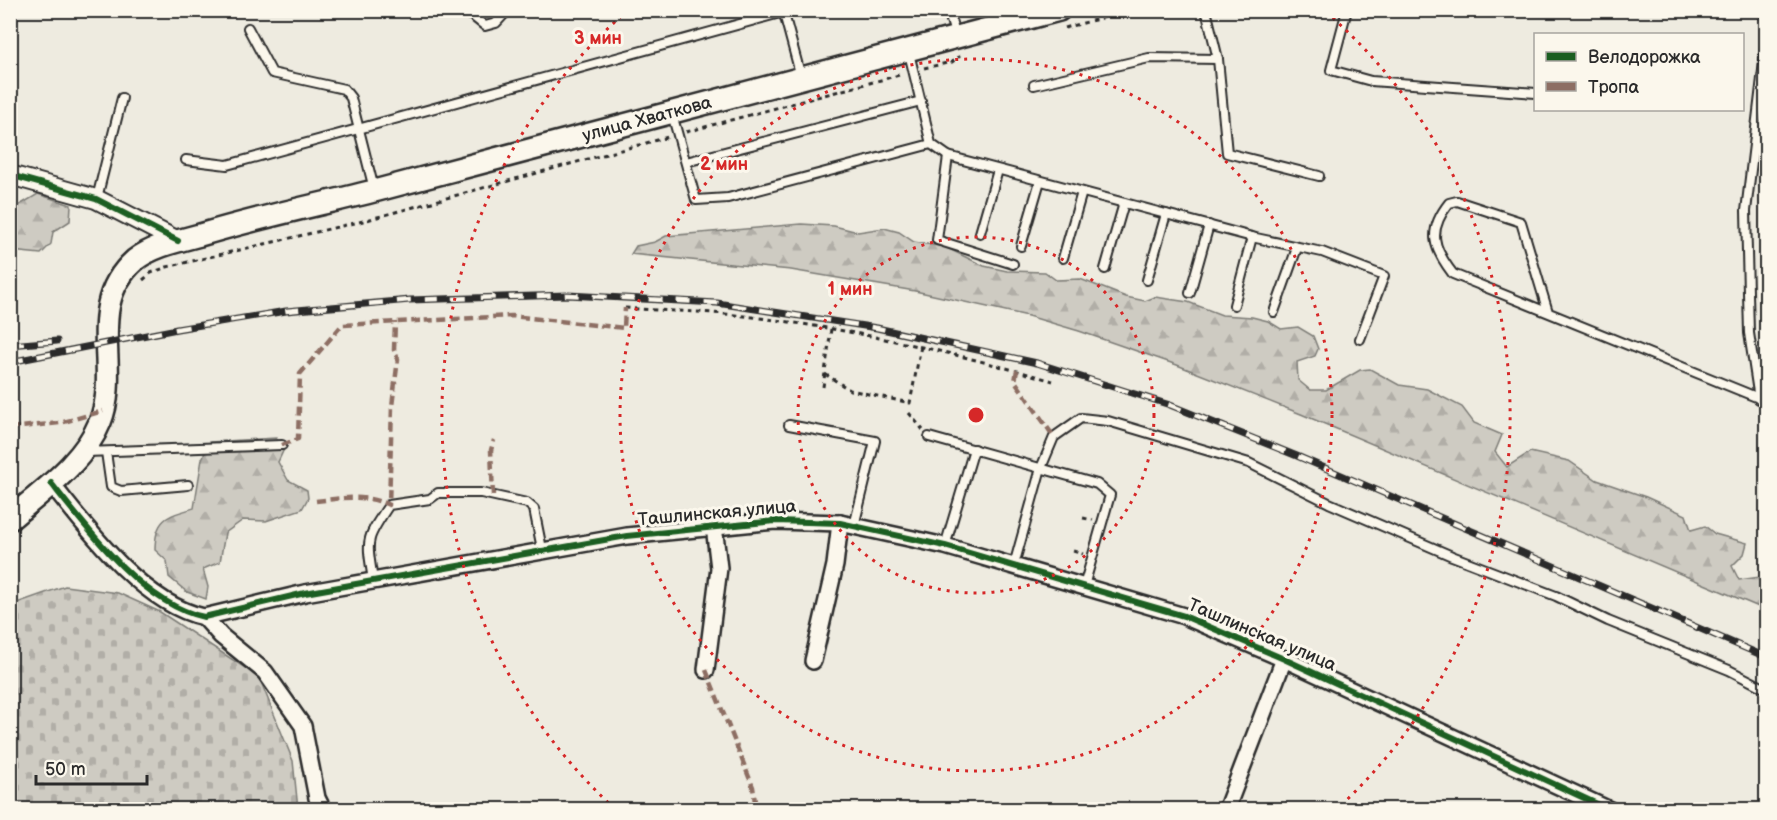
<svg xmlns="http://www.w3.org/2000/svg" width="1777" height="820" font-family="'Balsamiq Sans',sans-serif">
<defs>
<pattern id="forest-firs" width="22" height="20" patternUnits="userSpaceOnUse" patternTransform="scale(1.5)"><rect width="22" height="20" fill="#cecbc2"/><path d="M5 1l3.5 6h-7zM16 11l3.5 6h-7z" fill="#b1aea7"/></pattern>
<pattern id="cemetery-stones" width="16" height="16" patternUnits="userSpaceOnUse" patternTransform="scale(1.5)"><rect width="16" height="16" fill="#cecbc2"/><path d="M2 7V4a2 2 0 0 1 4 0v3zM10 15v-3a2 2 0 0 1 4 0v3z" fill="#b1aea7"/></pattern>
</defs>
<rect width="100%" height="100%" fill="#eeebe0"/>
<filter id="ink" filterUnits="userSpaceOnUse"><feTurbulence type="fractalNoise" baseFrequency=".0167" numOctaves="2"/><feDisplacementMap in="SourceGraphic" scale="12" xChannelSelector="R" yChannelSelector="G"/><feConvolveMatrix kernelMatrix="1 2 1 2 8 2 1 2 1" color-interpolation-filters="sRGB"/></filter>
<g filter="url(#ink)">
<g fill="url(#forest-firs)" stroke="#7c7b76" stroke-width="1.5">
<path d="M 38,194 L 71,205 L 70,221 L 53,232 L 51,244 L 41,254 L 11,251 L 11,210 Z"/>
<path d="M 801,224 L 834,226 L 858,232 L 884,228 L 899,232 L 914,242 L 945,247 L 984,266 L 1007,271 L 1045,272 L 1056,280 L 1080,279 L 1126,297 L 1145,301 L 1155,297 L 1188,302 L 1222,315 L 1252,317 L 1268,321 L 1281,329 L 1298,327 L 1313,336 L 1318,349 L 1315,356 L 1297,362 L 1298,380 L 1310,390 L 1326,390 L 1360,370 L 1370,369 L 1399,385 L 1427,389 L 1462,407 L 1474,423 L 1502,435 L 1495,452 L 1507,467 L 1530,452 L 1569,461 L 1597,480 L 1646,497 L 1686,515 L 1691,530 L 1705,526 L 1715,534 L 1747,543 L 1744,554 L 1732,566 L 1739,580 L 1760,577 L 1766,581 L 1766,610 L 1301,414 L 1177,365 L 1079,331 L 1028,316 L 915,291 L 791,270 L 631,254 L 636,246 L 655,242 L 666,236 Z"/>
<path d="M 276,438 L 284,449 L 278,462 L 288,480 L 307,490 L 308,498 L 302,509 L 266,521 L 243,520 L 225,533 L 220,562 L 203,569 L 208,587 L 206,599 L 187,592 L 169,577 L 167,561 L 155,550 C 155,519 166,516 194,508 L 202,459 L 210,442 Z"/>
</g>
<path fill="url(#cemetery-stones)" stroke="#7c7b76" stroke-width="1.5" d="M 65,586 L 118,593 L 160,612 L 259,677 L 293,761 L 298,809 L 11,809 L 11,605 Z"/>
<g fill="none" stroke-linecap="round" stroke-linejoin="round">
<g stroke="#2b2b2b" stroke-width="12">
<g id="service">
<path d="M 465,10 L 485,26 L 496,23 L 508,10"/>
<path d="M 783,10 L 801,77"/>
<path d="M 948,10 L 956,37"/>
<path d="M 1206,10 L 1218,59 L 1227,153 L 1319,176"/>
<path d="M 1347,10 L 1331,70 L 1371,81 L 1536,93"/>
<path d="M 1764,10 L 1766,19"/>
<path d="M 248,28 L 272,73 L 344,89 L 351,98 L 374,189"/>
<path d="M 909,53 L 931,144 L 948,156 L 1256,238 L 1322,252 L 1384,276 L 1360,339"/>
<path d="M 1034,85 L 1149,58 L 1218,59"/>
<path d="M 672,114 L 696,200 L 728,198 L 931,144"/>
<path d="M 948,156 L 937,240 L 1013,264"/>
<path d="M 186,160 L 227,165 L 791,10"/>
<path d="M 686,162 L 921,101"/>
<path d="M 97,198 L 122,98"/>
<path d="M 980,233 L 998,170"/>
<path d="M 1021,246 L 1040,181"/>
<path d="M 1063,258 L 1082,192"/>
<path d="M 1105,269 L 1124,203"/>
<path d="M 1147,280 L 1166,214"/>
<path d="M 1190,293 L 1209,225"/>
<path d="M 1234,305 L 1252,237"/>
<path d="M 1274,312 L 1297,248"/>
<path d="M 1548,312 L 1521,222 L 1457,201 L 1449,203 C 1427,231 1433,248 1453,274 L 1766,401"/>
<path d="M 1759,399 L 1749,333 L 1746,211 L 1766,45"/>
<path d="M 789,425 L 875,441 L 854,526"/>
<path d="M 929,437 L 1097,484 L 1110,495 L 1084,586"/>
<path d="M 86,452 L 282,445"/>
<path d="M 106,452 L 111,487 L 121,491 L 188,485"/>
<path d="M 945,546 L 974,449"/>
<path d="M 1014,565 L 1041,468 L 1054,437 L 1081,418 L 1108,421 L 1249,463 L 1329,503 L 1452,556 L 1556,596 L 1608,621 L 1729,670 L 1766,689"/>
<path d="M 373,581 C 367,539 364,542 389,505 L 430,499 L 438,493 L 481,493 L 527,503 L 534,509 L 542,549"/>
</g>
</g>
<g stroke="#2b2b2b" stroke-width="20">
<g id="minor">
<path d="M 51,483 C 88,530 143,604 204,617 L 305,593 L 627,536 L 775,521 L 840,523 L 945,546 L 1184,616 L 1284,659 L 1610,810"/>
<path d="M 204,617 L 221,636 L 265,672 L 303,726 L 317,798 L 323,810"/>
<path d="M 813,661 L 835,565 L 840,523"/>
<path d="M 706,670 L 719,568 L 714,526"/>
<path d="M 1226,810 L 1284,659"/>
</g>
</g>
<g stroke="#2b2b2b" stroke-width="22">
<path id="tertiary" d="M 10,175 L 96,199 L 178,241"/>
</g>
<g stroke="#2b2b2b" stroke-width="26">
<path id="secondary" d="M 10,519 C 42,491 84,462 100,422 C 122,369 83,306 135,260 C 153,246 178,241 200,235 C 259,217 318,205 378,190 C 605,132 832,72 1059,10"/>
</g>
<g stroke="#2b2b2b" stroke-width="3" stroke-dasharray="4.5 4.5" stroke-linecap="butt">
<path d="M 1065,28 L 1131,10"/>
<path d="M 924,68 L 952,62 L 960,56"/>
<path d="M 686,132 L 903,74"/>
<path d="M 143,280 L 151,273 L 167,267 L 363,221 L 668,137"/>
<path d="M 625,308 C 661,311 698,311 735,315 C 843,327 949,351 1053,381"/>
<path d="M 825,374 L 850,390 L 910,403 L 921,346"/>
<path d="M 823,387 L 831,329"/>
<path d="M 909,413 L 923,430"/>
<path d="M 1083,518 L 1093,520"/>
<path d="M 1073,551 L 1083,554"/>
</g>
<use href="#service" stroke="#fbf7ec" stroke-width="8"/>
<use href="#minor" stroke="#fbf7ec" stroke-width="15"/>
<use href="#tertiary" stroke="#fbf7ec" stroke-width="18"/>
<use href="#secondary" stroke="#fbf7ec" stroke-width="21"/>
<g stroke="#2b2b2b" stroke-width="7">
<g id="rail">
<path d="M 10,345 L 57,341"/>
<path d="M 10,362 L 177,329 L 286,311 L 410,300 L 568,295 L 717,303 L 877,328 L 1037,363 L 1170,405 L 1297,456 L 1766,657"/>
</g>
</g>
<use href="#rail" stroke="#fbf7ec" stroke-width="4.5" stroke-dasharray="14" stroke-linecap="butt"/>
<g stroke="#8d6e63" stroke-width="4.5" stroke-dasharray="9 4.5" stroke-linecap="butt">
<path d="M 1017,370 L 1015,381 L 1054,437"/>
<path d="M 10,428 L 60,423 L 103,411"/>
<path d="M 282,445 L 298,439 L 300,374 L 342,325 L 512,316 L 624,328 L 625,308"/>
<path d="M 493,496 L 491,450 L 494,440"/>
<path d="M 316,501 C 342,498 365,494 389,505 L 392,406 L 398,359 L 394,350 L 395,322"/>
<path d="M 706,670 L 753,787 L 756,810"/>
</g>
<g stroke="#fbf7ec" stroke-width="10">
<g id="cycleway">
<path d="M 10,175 L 96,199 L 178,241"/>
<path d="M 51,483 C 88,530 143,604 204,617 L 305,593 L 627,536 L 775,521 L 840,523 L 945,546 L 1184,616 L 1284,659 L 1610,810"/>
</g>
</g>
<use href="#cycleway" stroke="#1b5e20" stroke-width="6"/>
</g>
</g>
<g fill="none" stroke="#d62828" stroke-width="3" stroke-dasharray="3 6">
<circle cx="976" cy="415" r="178"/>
<circle cx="976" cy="415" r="356"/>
<path d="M615 809A534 534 0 0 1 626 12M1326 12A534 534 0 0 1 1337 809"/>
</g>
<g text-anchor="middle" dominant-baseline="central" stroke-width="6" stroke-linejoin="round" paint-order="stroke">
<g font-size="18" fill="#2b2b2b" stroke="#fbf7ec">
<text transform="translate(647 119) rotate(-15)">улица Хваткова</text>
<text transform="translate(717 513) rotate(-5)">Ташлинская улица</text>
<text transform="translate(1262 635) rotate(23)">Ташлинская улица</text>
</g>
</g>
<circle cx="976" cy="415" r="9" fill="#d62828" stroke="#fbf7ec" stroke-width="3"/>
<g font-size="18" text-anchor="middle" font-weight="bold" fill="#d62828" stroke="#fbf7ec" stroke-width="6" stroke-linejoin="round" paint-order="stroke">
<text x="598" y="44">3 мин</text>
<text x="724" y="170">2 мин</text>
<text x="850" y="295">1 мин</text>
</g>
<rect width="1777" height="820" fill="none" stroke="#fbf7ec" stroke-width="36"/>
<rect x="18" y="18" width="1741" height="784" fill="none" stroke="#2b2b2b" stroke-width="2" filter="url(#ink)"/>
<rect x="1534" y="33" width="210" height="78" fill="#fbf7ec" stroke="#a8a59f" stroke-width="1.5"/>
<rect x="1546" y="52" width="30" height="9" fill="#1b5e20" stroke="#a8a59f" stroke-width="1.5"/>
<text x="1588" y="63" font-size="18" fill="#2b2b2b">Велодорожка</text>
<rect x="1546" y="82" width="30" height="9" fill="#8d6e63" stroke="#a8a59f" stroke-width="1.5"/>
<text x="1588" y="93" font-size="18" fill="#2b2b2b">Тропа</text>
<path d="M36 775v9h111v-9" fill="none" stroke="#2b2b2b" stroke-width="3"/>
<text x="45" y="775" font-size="18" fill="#2b2b2b" stroke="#fbf7ec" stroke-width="4.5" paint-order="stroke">50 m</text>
</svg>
